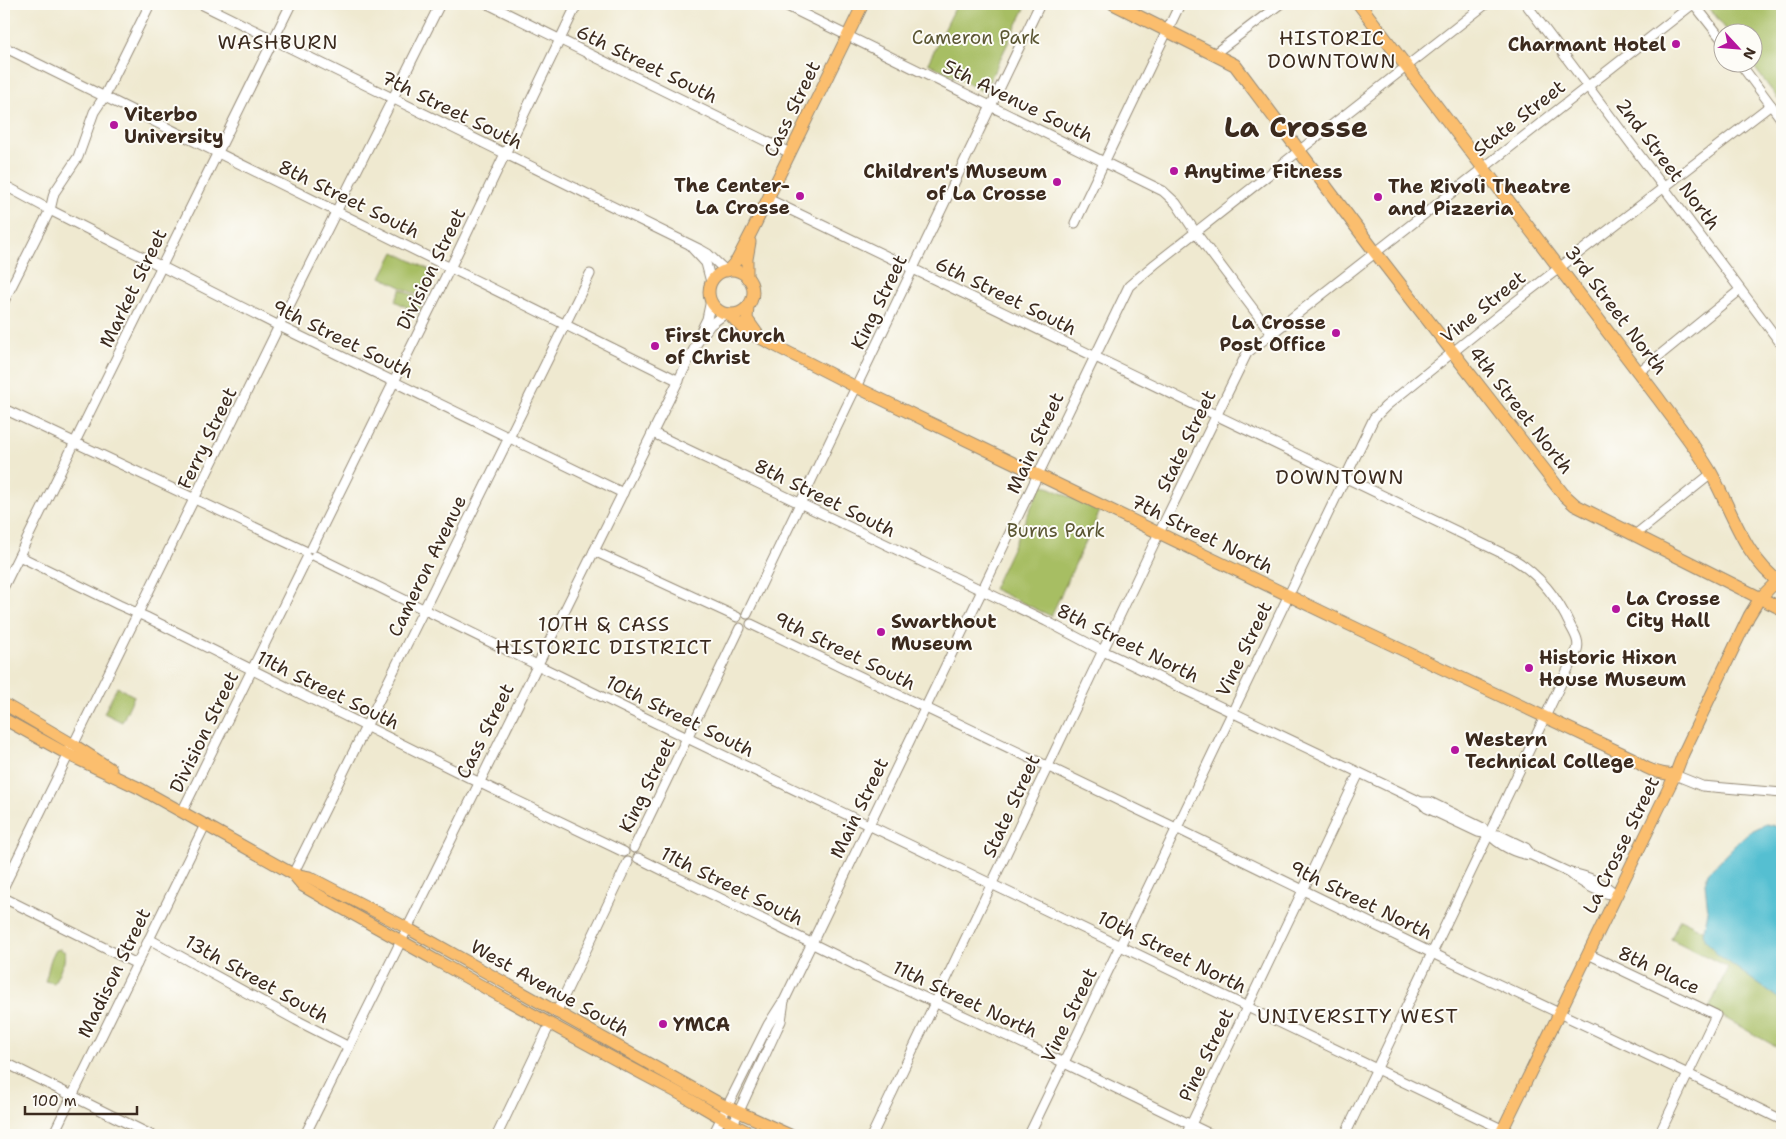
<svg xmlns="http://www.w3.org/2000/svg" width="1786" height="1139" font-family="'Shantell Sans',sans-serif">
<rect width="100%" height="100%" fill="#fdfcf7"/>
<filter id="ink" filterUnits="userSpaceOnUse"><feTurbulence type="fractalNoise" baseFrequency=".02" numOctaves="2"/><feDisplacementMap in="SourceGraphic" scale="10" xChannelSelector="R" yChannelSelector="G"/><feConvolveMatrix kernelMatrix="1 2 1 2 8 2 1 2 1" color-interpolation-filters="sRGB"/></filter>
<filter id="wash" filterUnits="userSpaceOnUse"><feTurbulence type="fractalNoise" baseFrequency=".0096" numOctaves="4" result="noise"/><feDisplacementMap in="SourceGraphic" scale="20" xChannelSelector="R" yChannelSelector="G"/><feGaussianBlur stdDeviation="1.12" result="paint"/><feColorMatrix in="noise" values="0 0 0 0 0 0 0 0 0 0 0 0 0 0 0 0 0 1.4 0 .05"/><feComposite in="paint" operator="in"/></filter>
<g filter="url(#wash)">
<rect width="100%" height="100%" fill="#efe9d0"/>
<g fill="#a7be63" stroke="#717440">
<path d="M 957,4 L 1027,4 L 984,92 L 928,63 Z"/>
<path d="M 1709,4 L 1782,4 L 1782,104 L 1751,63 L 1754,62 L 1754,32 L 1728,32 L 1707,5 Z"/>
<path d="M 394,252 L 436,273 L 423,298 L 381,277 Z"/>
<path d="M 401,289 L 424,301 L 418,313 L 395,301 Z"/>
<path d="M 1042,484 L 1100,511 L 1051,616 L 993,589 Z"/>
<path d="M 117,687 L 134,696 L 122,722 L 104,713 Z"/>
<path d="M 1680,919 L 1782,968 L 1782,1050 L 1709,1009 L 1728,967 L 1671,939 Z"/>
<path d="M 60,949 L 65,952 L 64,962 L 54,983 L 45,981 C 49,971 49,958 56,950 Z"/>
</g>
<path fill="#55bfd1" stroke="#487478" d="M 1766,824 L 1775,826 L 1782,831 L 1782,1001 L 1717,954 L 1706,941 L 1703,933 L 1708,912 L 1705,883 L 1708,873 L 1739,841 L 1749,832 Z"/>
</g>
<g filter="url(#ink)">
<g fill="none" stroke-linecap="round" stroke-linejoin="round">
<g stroke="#958a77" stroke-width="11">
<g id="minor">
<path d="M 201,4 L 701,250 L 708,254 L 726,271"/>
<path d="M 488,4 L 790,153"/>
<path d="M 783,4 L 1163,191 L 1176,203 L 1196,233 L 1272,334"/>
<path d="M 1526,4 L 1782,345"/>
<path d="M 1694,4 L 1724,42"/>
<path d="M 4,9 L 6,4"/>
<path d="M 4,47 L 679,381"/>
<path d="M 1214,54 L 1280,4"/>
<path d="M 1739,62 L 1782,120"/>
<path d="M 4,185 L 50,210 L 279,326 L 623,493"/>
<path d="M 768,199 L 1512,558 C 1539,574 1557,597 1570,625 C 1574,633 1580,641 1577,650 L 1345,1135"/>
<path d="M 1075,223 L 1180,4"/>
<path d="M 692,248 L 706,263 L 711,282"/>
<path d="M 4,301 L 50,210 L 54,193 L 78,157 L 94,112 L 104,97 L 150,4"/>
<path d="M 701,331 L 707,319 L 711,300"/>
<path d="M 1639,372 L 1740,290"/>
<path d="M 4,409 L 305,551"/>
<path d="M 653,433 L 1046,621 L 1103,651 L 1421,802"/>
<path d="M 1635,535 L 1711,474"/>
<path d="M 312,548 L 455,258 L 577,4"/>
<path d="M 594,551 L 737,617"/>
<path d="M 19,556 L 119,605 L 146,617 L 478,782 L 624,852"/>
<path d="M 315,556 L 633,712 L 1514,1135"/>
<path d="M 4,586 L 291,4"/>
<path d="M 747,614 L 1040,4"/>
<path d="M 751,624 L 1176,828 L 1432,953 L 1688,1074 L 1782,1120"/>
<path d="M 1675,775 L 1702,786 L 1782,793"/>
<path d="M 1421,802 L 1430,802 L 1481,827 L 1489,834 L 1478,832 L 1427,808 Z"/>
<path d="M 182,812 L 307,558"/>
<path d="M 634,848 L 740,628"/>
<path d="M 1531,855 C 1516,854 1499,845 1489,834 L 1499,835 L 1526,848 L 1531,855 L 1570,873"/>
<path d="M 638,858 L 874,974 L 1054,1058 L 1212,1135"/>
<path d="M 1570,873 C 1587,876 1604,883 1616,895 C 1599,893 1583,884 1570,873 Z"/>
<path d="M 293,874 L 590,274"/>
<path d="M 4,886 L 279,326 L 440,4"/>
<path d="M 4,898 L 137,964"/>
<path d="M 149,939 L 296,1020 L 349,1047"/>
<path d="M 1588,954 L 1716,1015 L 1659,1135"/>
<path d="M 556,1013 L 628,862"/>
<path d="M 4,1062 L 151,1135"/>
<path d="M 53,1135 L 205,825"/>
<path d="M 305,1135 L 697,343 L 710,325 L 726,313"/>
<path d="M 497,1135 L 550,1024"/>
<path d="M 713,1135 L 768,1025 L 782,1003"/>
<path d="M 728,1135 L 777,1029 L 781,1021 L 784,1001 L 1129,286 L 1155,264 L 1486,4"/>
<path d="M 872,1135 L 1159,533 L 1247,353 L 1693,4"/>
<path d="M 1029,1135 L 1374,418 L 1386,406 L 1515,302 L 1771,105"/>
<path d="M 1186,1135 L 1359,773"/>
</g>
</g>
<g stroke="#958a77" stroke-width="13">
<g id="major">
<circle cx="731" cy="292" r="22"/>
<path d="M 727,271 L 737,260 L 753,229 L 863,4"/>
<path d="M 747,278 L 747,259 L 750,242"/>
<path d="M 748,306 L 747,319 L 759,336"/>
<path d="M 729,314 L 747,333 L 760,338 L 856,387 L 1360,630 L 1632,758 C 1644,769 1659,774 1675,775"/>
<path d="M 4,704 L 74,745 L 111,769"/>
<path d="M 4,719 L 69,755 L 139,788 L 293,874 L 309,877 L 407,928 L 719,1103 L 790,1135"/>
<path d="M 293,874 L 303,886 L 329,901 C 442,963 554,1028 669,1088 C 698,1103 725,1122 755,1135"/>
<path d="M 1500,1135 L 1675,775 L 1683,754 L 1749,616 L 1760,598 L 1777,581"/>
</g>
</g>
<g stroke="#958a77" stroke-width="14">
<g id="highway">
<path d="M 1114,4 L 1235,65 L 1375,252 L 1563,494 L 1575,505 L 1782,609"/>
<path d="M 1359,4 L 1658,398 C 1676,423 1696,447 1711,473 C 1732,511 1745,559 1782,584"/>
</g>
</g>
<use href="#minor" stroke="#fff" stroke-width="9"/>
<use href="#major" stroke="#fbbe6e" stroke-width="11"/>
<use href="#highway" stroke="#fbbe6e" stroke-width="12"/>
</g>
</g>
<g fill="#b5179e" stroke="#fdfcf7" stroke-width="2">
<circle cx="1676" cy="44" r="5"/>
<circle cx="114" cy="125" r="5"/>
<circle cx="1174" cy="171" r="5"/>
<circle cx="1057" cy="182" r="5"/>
<circle cx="800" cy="196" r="5"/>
<circle cx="1378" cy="197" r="5"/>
<circle cx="1336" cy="333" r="5"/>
<circle cx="655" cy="346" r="5"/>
<circle cx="1616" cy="609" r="5"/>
<circle cx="881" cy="632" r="5"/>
<circle cx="1529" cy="668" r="5"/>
<circle cx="1455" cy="750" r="5"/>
<circle cx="663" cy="1024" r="5"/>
</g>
<g text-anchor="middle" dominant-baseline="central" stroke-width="4" stroke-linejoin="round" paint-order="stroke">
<g font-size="19" fill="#5b5633" stroke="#fdfcf7">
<text x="976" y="37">Cameron Park</text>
<text x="1056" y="530">Burns Park</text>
</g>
<g font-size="19" font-weight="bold" fill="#3b2a1e" stroke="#fdfcf7" text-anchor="start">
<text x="1666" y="44" text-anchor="end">Charmant Hotel</text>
<text x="124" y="114">Viterbo<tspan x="124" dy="22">University</tspan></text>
<text x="1047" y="171" text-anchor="end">Children's Museum<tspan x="1047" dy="22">of La Crosse</tspan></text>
<text x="1184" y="171">Anytime Fitness</text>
<text x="790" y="185" text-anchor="end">The Center-<tspan x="790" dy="22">La Crosse</tspan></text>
<text x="1388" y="186">The Rivoli Theatre<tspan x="1388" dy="22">and Pizzeria</tspan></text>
<text x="1326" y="322" text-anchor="end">La Crosse<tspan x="1326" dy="22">Post Office</tspan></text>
<text x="665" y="335">First Church<tspan x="665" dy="22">of Christ</tspan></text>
<text x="1626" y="598">La Crosse<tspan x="1626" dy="22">City Hall</tspan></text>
<text x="891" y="621">Swarthout<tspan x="891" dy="22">Museum</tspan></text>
<text x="1539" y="657">Historic Hixon<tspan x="1539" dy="22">House Museum</tspan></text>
<text x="1465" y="739">Western<tspan x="1465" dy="22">Technical College</tspan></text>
<text x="673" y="1024">YMCA</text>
</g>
<g font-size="19" fill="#3b2a1e" stroke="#fdfcf7">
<text transform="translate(647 64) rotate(26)">6th Street South</text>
<text transform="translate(1018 101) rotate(26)">5th Avenue South</text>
<text transform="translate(792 109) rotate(-64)">Cass Street</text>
<text transform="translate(452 110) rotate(26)">7th Street South</text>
<text transform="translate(1519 118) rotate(-38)">State Street</text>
<text transform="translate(1668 164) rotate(53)">2nd Street North</text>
<text transform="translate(349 199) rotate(26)">8th Street South</text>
<text transform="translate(431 269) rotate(-64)">Division Street</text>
<text transform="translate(133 288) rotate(-64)">Market Street</text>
<text transform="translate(1006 296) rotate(26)">6th Street South</text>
<text transform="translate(879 302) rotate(-64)">King Street</text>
<text transform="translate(1483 307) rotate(-39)">Vine Street</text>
<text transform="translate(1616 310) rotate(53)">3rd Street North</text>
<text transform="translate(343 339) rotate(26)">9th Street South</text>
<text transform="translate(1521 410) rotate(52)">4th Street North</text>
<text transform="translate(207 438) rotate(-64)">Ferry Street</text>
<text transform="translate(1186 441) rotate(-64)">State Street</text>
<text transform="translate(1035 443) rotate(-65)">Main Street</text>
<text transform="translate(825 498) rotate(26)">8th Street South</text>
<text transform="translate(1202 534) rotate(26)">7th Street North</text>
<text transform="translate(427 566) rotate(-64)">Cameron Avenue</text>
<text transform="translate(1128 643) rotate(26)">8th Street North</text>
<text transform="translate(1244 649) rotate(-64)">Vine Street</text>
<text transform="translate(845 651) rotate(26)">9th Street South</text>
<text transform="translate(328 690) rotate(26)">11th Street South</text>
<text transform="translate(680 716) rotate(26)">10th Street South</text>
<text transform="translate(485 731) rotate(-63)">Cass Street</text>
<text transform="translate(204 732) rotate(-64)">Division Street</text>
<text transform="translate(647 785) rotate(-64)">King Street</text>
<text transform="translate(1011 806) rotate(-65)">State Street</text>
<text transform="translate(859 808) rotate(-64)">Main Street</text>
<text transform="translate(1621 845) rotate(-64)">La Crosse Street</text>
<text transform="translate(732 886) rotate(26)">11th Street South</text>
<text transform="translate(1361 900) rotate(26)">9th Street North</text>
<text transform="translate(1172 952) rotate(26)">10th Street North</text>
<text transform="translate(1659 970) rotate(25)">8th Place</text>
<text transform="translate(114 973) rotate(-64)">Madison Street</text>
<text transform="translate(257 979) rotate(29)">13th Street South</text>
<text transform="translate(550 988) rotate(29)">West Avenue South</text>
<text transform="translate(965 999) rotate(25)">11th Street North</text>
<text transform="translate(1069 1015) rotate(-64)">Vine Street</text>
<text transform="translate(1206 1055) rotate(-64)">Pine Street</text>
</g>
<g font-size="20" letter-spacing="1" fill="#3b2a1e" stroke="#fdfcf7">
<text x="1332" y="38">HISTORIC<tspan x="1332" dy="23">DOWNTOWN</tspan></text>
<text x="278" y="42">WASHBURN</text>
<text x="1340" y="477">DOWNTOWN</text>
<text x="604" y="624">10TH &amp; CASS<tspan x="604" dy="23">HISTORIC DISTRICT</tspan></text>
<text x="1358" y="1016">UNIVERSITY WEST</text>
</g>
<g font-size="29" font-weight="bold" fill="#3b2a1e" stroke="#fdfcf7">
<text x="1296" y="126">La Crosse</text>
</g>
</g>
<rect width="1786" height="1139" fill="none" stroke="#fdfcf7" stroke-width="20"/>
<g transform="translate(1738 48) rotate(116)"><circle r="24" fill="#fdfcf7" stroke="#afa8a0"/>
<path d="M0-4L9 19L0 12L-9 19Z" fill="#b5179e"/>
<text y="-8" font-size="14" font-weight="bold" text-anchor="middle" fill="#3b2a1e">N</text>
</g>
<path d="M25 1106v8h112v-8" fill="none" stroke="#3b2a1e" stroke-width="2.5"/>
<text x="32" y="1106" font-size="15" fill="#3b2a1e" stroke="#fdfcf7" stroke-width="4" paint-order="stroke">100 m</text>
</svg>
